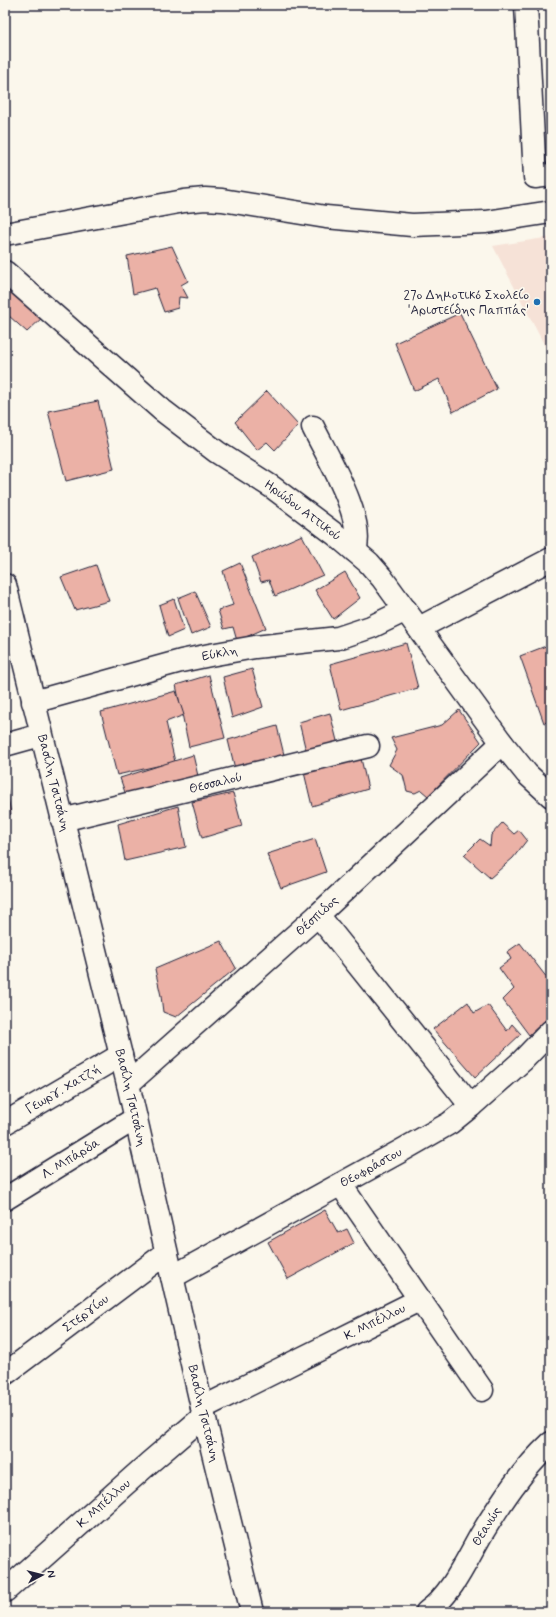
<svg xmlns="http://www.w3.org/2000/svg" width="556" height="1617" font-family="Mynerve,sans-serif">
<rect width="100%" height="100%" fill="#fbf7ec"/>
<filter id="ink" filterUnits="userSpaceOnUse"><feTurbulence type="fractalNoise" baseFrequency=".025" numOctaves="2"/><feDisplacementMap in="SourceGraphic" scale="8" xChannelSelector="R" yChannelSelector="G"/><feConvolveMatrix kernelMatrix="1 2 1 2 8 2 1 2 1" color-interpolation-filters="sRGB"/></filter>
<g filter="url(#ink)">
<path fill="#f6e2d7" d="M 551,237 L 551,358 L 493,246 Z"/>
<g fill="#ebb1a6" stroke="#22223b">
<path d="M 172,246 L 188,281 L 181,285 L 188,298 L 179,297 L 178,308 L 164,312 L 155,288 L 133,294 L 127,256 Z"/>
<path d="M 5,281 L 44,316 L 27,332 L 9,316 L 5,320 Z"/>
<path d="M 460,313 L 497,389 L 453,412 L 439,379 L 414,391 L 395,343 Z"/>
<path d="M 267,391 L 298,425 L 275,450 L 267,442 L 257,450 L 235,422 Z"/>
<path d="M 98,401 L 114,469 L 66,481 L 48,411 Z"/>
<path d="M 302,535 L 323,575 L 275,596 L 269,580 L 261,582 L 252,557 Z"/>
<path d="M 240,563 L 266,628 L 237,641 L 233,627 L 224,629 L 218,610 L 233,605 L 223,571 Z"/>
<path d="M 96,565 L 109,601 L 75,610 L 61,577 Z"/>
<path d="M 345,572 L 360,598 L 333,619 L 315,590 Z"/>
<path d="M 195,591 L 211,627 L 191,635 L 178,598 Z"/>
<path d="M 174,599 L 184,630 L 168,637 L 159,605 Z"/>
<path d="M 406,643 L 418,688 L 341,710 L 330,664 Z"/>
<path d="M 551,644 L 551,721 L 544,723 L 520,656 Z"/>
<path d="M 252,669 L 263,707 L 232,718 L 223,677 Z"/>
<path d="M 209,675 L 225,738 L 189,747 L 176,685 Z"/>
<path d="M 176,691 L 184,715 L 166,722 L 175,762 L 117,775 L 101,712 Z"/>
<path d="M 459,710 L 481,742 L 428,796 L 421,790 L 415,793 L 407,791 L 403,775 L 389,765 L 397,750 L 391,738 L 442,725 Z"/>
<path d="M 330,713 L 338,745 L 306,751 L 299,722 Z"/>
<path d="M 277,726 L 285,759 L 236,773 L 228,740 Z"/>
<path d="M 360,754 L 368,789 L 312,806 L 303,768 Z"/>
<path d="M 193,755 L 199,780 L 128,801 L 120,778 Z"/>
<path d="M 5,779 L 11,814 L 5,816 Z"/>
<path d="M 233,793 L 242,826 L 202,838 L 192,802 Z"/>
<path d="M 178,806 L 186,847 L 125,861 L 118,824 Z"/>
<path d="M 502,823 L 514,834 L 519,830 L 527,840 L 513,858 L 490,878 L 464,855 L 480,839 L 490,846 L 491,835 Z"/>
<path d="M 315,839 L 326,872 L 281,888 L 267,854 Z"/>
<path d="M 221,941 L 236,968 L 176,1017 L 163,1012 L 161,996 L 155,969 Z"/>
<path d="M 520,943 L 551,983 L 551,1015 L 529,1035 L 503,1000 L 514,989 L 499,968 L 511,959 L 507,952 Z"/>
<path d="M 468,1002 L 474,1013 L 488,1005 L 507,1031 L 512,1024 L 521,1034 L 475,1077 L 433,1029 Z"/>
<path d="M 325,1210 L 338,1233 L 347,1229 L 354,1243 L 288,1279 L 268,1242 Z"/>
</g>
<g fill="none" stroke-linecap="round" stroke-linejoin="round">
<g stroke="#22223b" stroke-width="25">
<g id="minor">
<path d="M 526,5 L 535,177 L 551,175"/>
<path d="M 5,234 L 184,201 L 205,199 L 222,200 L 326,217 L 412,225 L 486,222 L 551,212"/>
<path id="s1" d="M 5,272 L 162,410 L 217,452 L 272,487 L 336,535 L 369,563 L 382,578 L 502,743 L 527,774 L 551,796"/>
<path d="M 313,427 C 327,456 366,519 355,551"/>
<path d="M 419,628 L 551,559"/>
<path id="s2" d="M 33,702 L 181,661 L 210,655 L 255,647 L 338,638 L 371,627 L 406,610"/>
<path d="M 5,745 L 41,735"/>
<path id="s3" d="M 62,820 L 368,746"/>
<path d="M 318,915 L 471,1106"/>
<path id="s4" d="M 128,1084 L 318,915 L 502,743"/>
<path id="s5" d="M 5,1123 L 121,1055"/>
<path d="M 341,1185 L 482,1390"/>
<path id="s6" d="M 5,1199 L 136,1118"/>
<path id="s7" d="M 172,1277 L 399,1152 L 450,1123 L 471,1106 L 522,1061 L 551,1031"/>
<path id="s8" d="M 5,1374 L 166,1253"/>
<path id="s9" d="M 202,1408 L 419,1300"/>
<path id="s10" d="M 5,1591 L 149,1463 L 204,1416"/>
<path id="s11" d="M 427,1612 C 452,1594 466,1561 481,1535 C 501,1502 522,1470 551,1443"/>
</g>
</g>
<g stroke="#22223b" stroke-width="25">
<g id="major">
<path id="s12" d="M 5,585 L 128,1084 L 204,1416 L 252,1612"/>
</g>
</g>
<use href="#minor" stroke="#fbf7ec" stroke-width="22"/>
<use href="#major" stroke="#fbf7ec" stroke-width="22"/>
</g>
</g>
<circle fill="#1f6fb2" stroke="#fbf7ec" stroke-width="1.5" cx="537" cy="302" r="4"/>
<g text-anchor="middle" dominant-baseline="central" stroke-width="3.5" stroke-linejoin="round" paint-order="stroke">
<g font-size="13" fill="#22223b" stroke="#fbf7ec" text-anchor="end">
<text x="529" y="295">27ο Δημοτικό Σχολείο<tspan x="529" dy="15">'Αριστείδης Παππάς'</tspan></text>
</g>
<g font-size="13" fill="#22223b" stroke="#fbf7ec">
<text stroke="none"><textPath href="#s1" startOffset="382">Ηρώδου Αττικού</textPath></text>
<text stroke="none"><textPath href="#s2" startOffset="193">Εύκλη</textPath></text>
<text stroke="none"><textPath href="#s12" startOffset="204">Βασίλη Τσιτσάνη</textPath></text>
<text stroke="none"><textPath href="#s3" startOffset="158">Θεσσαλού</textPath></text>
<text stroke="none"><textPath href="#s4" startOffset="253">Θέσπιδος</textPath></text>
<text stroke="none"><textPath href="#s5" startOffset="67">Γεωργ. Χατζή</textPath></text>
<text stroke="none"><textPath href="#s12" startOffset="528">Βασίλη Τσιτσάνη</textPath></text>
<text stroke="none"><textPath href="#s6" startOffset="77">Λ. Μπάρδα</textPath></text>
<text stroke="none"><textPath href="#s7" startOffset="227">Θεοφράστου</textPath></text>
<text stroke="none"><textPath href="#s8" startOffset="101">Στεργίου</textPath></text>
<text stroke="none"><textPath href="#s9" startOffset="193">Κ. Μπέλλου</textPath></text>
<text stroke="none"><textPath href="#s12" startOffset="852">Βασίλη Τσιτσάνη</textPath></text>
<text stroke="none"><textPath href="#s10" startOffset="132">Κ. Μπέλλου</textPath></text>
<text stroke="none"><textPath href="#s11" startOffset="105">Θεανώς</textPath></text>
</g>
</g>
<rect width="556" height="1617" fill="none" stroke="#fbf7ec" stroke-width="20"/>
<rect x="10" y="10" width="536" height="1597" fill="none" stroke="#22223b" stroke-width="1.5" filter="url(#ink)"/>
<g transform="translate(42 1575) rotate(83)" stroke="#fbf7ec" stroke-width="3" paint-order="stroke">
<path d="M0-3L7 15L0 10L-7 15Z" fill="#22223b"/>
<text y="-6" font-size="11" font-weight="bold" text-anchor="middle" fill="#22223b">N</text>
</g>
</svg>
